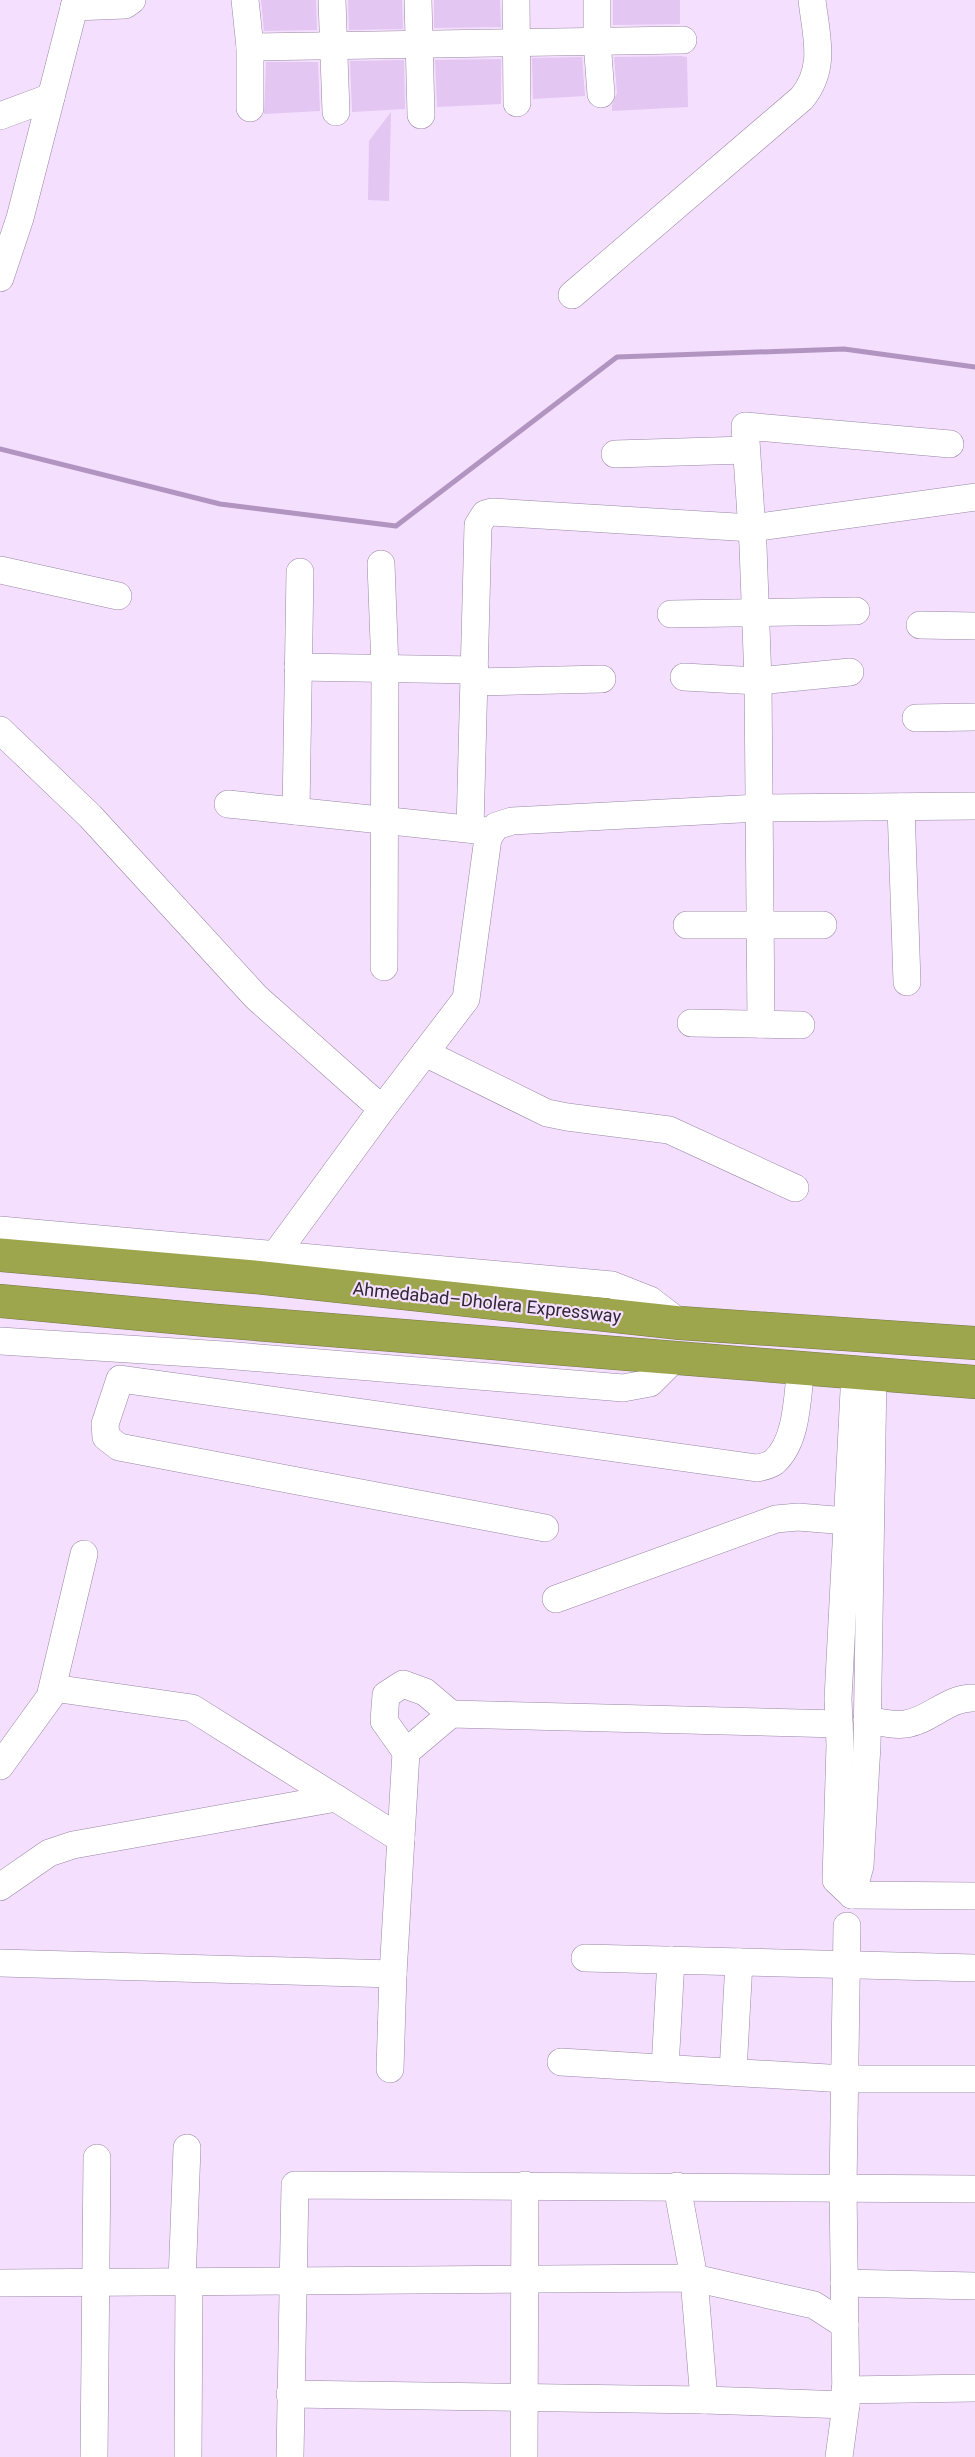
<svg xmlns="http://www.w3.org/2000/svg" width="975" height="2457" font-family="Roboto,sans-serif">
<rect width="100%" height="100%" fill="#f4dfff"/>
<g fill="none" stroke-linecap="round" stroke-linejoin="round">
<path stroke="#b195c0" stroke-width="5" d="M 0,449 L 220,504 L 396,526 L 617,357 L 844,349 L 975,367"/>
</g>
<g fill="#e3c6f2">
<path d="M 261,0 L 316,0 L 317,30 L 264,31 Z"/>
<path d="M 348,0 L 402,0 L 403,29 L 349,30 Z"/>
<path d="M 434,0 L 500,0 L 501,27 L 434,28 Z"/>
<path d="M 613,0 L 680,0 L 680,24 L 613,25 Z"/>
<path d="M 681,56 L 687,57 L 688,107 L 612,111 L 612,105 L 617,93 L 614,57 Z"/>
<path d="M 582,57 L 585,96 L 533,99 L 532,58 Z"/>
<path d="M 501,59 L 501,104 L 437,107 L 435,60 Z"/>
<path d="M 404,60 L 405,109 L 352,112 L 350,61 Z"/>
<path d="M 266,62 L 318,62 L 320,111 L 264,114 Z"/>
<path d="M 391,112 L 389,201 L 368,200 L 369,141 Z"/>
</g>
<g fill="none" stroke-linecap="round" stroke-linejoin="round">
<g stroke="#9986a3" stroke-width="28">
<g id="minor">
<path d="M 245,0 L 250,47 L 250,108"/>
<path d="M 332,0 L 336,112"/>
<path d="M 418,0 L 421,115"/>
<path d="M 516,0 L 517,103"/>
<path d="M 597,0 L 597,41 L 601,94"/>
<path d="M 74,7 L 125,5 L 132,0"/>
<path d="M 250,47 L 683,40"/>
<path d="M 0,116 L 51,97"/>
<path d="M 0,278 L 20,218 L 76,0"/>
<path d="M 572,295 L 802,98 C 827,67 816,36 812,0"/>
<path d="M 615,454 L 746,450"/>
<path d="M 381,564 L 385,668 L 384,967"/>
<path d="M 0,570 L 118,596"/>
<path d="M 671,614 L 856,611"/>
<path d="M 920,625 L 975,626"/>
<path d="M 298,667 L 475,670"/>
<path d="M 684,677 L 758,681 L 850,672"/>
<path d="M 474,682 L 602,679"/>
<path d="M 916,718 L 975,717"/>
<path d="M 0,730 L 90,816 L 256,997 L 382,1109 L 466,999 L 488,838 L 496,826 L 512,821 L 759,808 L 975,806"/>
<path d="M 228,804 L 486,831"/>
<path d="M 901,807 L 907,982"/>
<path d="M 296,811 L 300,572"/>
<path d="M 470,829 L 478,525 L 485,514 L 492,512 L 752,528 L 975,497"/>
<path d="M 687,925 L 823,925"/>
<path d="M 691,1023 L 801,1025"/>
<path d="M 761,1024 L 758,681 L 753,546 L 745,426 L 950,444"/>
<path d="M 425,1053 L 547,1113 L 567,1117 L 669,1130 L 795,1188"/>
<path d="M 0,1230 L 612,1285 L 650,1300 L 680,1323"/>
<path d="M 275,1255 L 382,1109"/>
<path d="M 0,1341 L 224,1355 L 623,1388 L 650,1383 L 676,1357"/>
<path d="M 855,1372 L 838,1699 L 840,1745 L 836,1880 L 852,1895 L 975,1896"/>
<path d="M 545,1528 L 119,1447 L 106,1437 L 105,1424 L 120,1379 L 757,1468 C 762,1467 770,1465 774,1462 C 798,1441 797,1396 801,1367"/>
<path d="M 556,1599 L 776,1519 L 798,1517 L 847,1521"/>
<path d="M 53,1688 L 192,1708 L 401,1839"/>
<path d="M 867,1720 C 879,1722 893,1726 905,1724 C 930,1721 949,1696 975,1698"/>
<path d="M 406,1752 L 384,1721 L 386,1695 L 403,1684 L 425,1692 L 451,1714"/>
<path d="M 0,1766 L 50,1697 L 84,1554"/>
<path d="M 0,1887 L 49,1853 L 73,1845 L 336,1798"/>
<path d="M 852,1895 L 860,1866 L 867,1745 L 873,1373"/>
<path d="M 585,1958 L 975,1968"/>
<path d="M 0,1963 L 393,1974 L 406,1752 L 451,1714 L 839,1724"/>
<path d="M 561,2062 L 845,2079 L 975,2079"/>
<path d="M 665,2068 L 671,1960"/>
<path d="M 390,2069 L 393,1974"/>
<path d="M 733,2072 L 739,1962"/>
<path d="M 677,2186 L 694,2278 L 704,2400"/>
<path d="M 182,2282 L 187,2148"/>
<path d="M 0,2283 L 694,2278 L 814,2305 L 845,2325"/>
<path d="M 844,2283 L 975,2286"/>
<path d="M 845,2390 L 975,2388"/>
<path d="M 290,2394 L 704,2400 L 846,2405"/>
<path d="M 94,2457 L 97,2158"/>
<path d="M 188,2457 L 189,2282"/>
<path d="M 290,2457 L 295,2185 L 975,2189"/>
<path d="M 524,2457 L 525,2185"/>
<path d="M 839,2457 L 846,2405 L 843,2188 L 847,1926"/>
</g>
</g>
<g stroke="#767944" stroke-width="34">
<g id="highway">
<path d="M 0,1255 L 254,1277 L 680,1323 L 975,1343"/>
<path d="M 0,1301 L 206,1320 L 975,1382"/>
</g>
</g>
<use href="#minor" stroke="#fff" stroke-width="27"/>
<use href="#highway" stroke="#9da54d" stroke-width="33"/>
</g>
<g text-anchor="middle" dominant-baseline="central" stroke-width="4.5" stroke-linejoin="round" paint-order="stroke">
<g font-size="18" fill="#2f2733" stroke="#f4dfff">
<text transform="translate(487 1302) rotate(6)">Ahmedabad–Dholera Expressway</text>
</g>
</g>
</svg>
